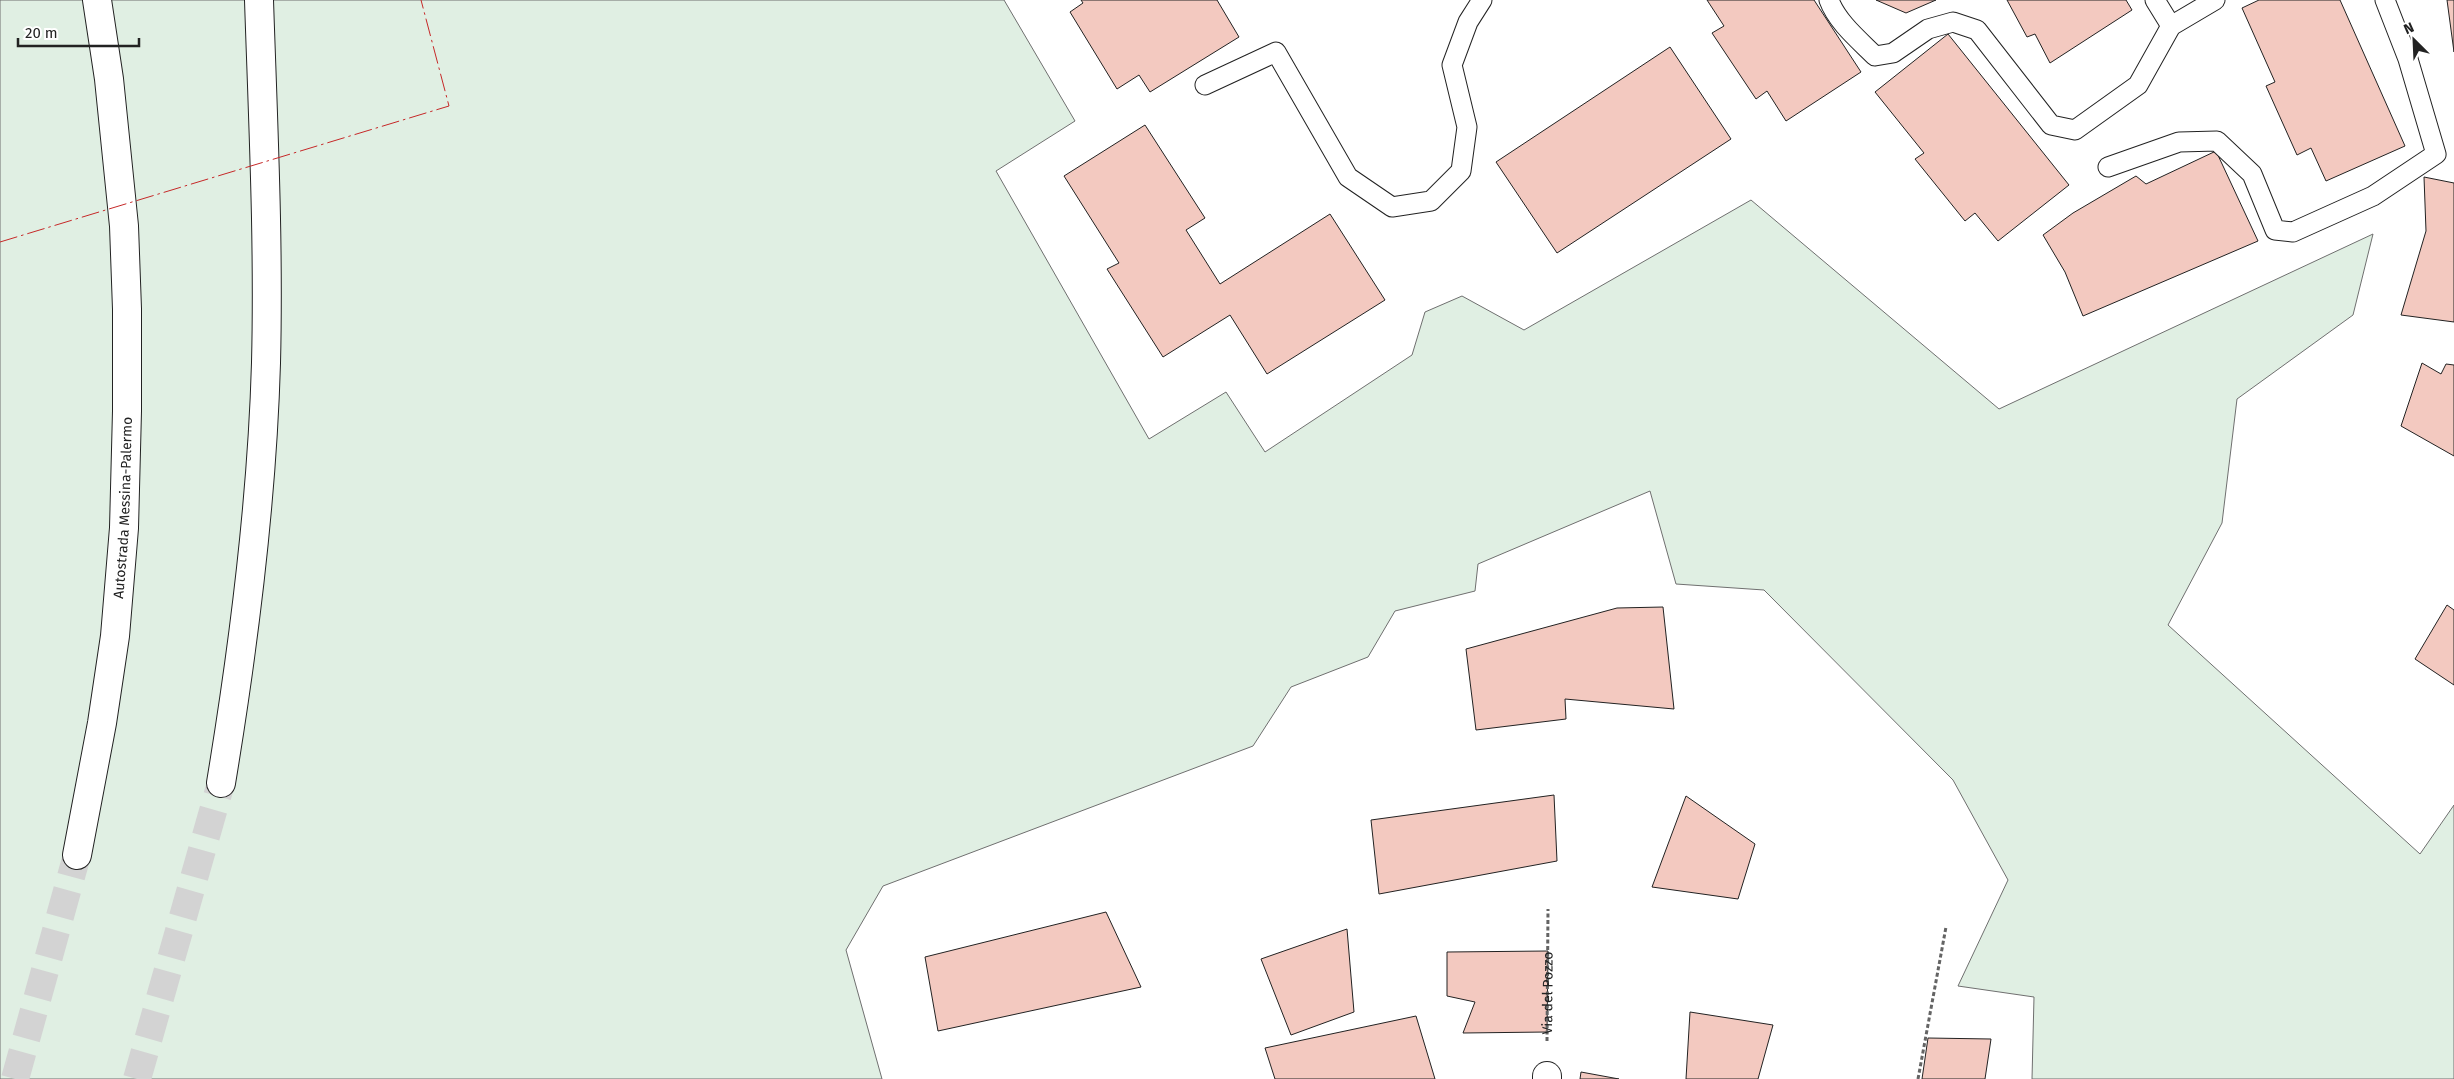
<svg xmlns="http://www.w3.org/2000/svg" width="2454" height="1079" font-family="'Fira Sans',sans-serif">
<rect width="100%" height="100%" fill="#fff"/>
<path fill="#e0efe3" stroke="#6f6f6f" d="M 0,0 L 1004,0 L 1075,121 L 996,171 L 1149,439 L 1226,392 L 1265,452 L 1412,355 L 1425,312 L 1462,296 L 1524,330 L 1751,200 L 1999,409 L 2373,234 L 2353,315 L 2237,399 L 2222,523 L 2168,625 L 2420,854 L 2454,805 L 2454,1079 L 2032,1079 L 2034,997 L 1958,986 L 2008,880 L 1953,780 L 1764,590 L 1676,584 L 1650,491 L 1478,564 L 1475,591 L 1395,611 L 1368,657 L 1291,687 L 1253,746 L 883,886 L 846,950 L 882,1079 L 0,1079 Z"/>
<g fill="#f3c9c0" stroke="#222">
<path d="M 1081,0 L 1217,0 L 1239,37 L 1150,92 L 1139,75 L 1117,89 L 1070,12 L 1083,3 Z"/>
<path d="M 1707,0 L 1814,0 L 1861,72 L 1786,121 L 1767,91 L 1756,99 L 1712,33 L 1724,26 Z"/>
<path d="M 1876,0 L 1936,0 L 1906,13 Z"/>
<path d="M 2007,0 L 2126,0 L 2132,10 L 2050,63 L 2035,34 L 2027,37 Z"/>
<path d="M 2259,0 L 2340,0 L 2405,146 L 2326,181 L 2311,148 L 2297,155 L 2266,86 L 2275,82 L 2242,8 Z"/>
<path d="M 2447,0 L 2454,0 L 2454,52 Z"/>
<path d="M 1948,34 L 2069,185 L 1998,241 L 1975,213 L 1965,221 L 1915,159 L 1924,153 L 1875,92 Z"/>
<path d="M 1670,47 L 1731,139 L 1557,253 L 1496,162 Z"/>
<path d="M 1145,125 L 1205,218 L 1186,230 L 1220,284 L 1330,214 L 1385,300 L 1267,374 L 1230,315 L 1163,357 L 1107,269 L 1119,263 L 1064,176 Z"/>
<path d="M 2216,151 L 2258,241 L 2083,316 L 2065,272 L 2043,235 L 2073,213 L 2136,176 L 2146,184 Z"/>
<path d="M 2424,177 L 2454,183 L 2454,322 L 2401,315 L 2426,231 Z"/>
<path d="M 2422,363 L 2441,374 L 2446,364 L 2454,365 L 2454,456 L 2401,426 Z"/>
<path d="M 2447,605 L 2454,610 L 2454,685 L 2415,659 Z"/>
<path d="M 1663,607 L 1674,709 L 1565,699 L 1566,719 L 1476,730 L 1466,649 L 1617,608 Z"/>
<path d="M 1554,795 L 1557,861 L 1379,894 L 1371,820 Z"/>
<path d="M 1686,796 L 1755,844 L 1738,899 L 1652,887 Z"/>
<path d="M 1106,912 L 1141,987 L 938,1031 L 925,957 Z"/>
<path d="M 1347,929 L 1354,1012 L 1291,1035 L 1261,959 Z"/>
<path d="M 1548,951 L 1547,1032 L 1463,1033 L 1475,1002 L 1447,996 L 1447,952 Z"/>
<path d="M 1690,1012 L 1773,1025 L 1758,1079 L 1686,1079 Z"/>
<path d="M 1416,1016 L 1435,1079 L 1275,1079 L 1265,1048 Z"/>
<path d="M 1928,1038 L 1991,1039 L 1985,1079 L 1922,1079 Z"/>
<path d="M 1581,1072 L 1619,1079 L 1580,1079 Z"/>
</g>
<g fill="none" stroke-linecap="round" stroke-linejoin="round">
<g stroke="#d3d3d3" stroke-width="28" stroke-dasharray="28 14" stroke-linecap="butt">
<path d="M 15,1079 L 77,855"/>
<path d="M 137,1079 L 221,783"/>
</g>
<g stroke="#222" stroke-width="21">
<g id="lane">
<path d="M 1829,0 C 1837,22 1859,40 1875,56 L 1893,53 L 1928,29 L 1953,22 L 1977,30 L 2051,125 L 2075,130 L 2138,85 L 2171,26 L 2215,0"/>
<path d="M 2155,0 L 2171,26"/>
<path d="M 1205,85 L 1276,52 L 1348,177 L 1392,207 L 1431,201 L 1461,171 L 1467,127 L 1452,65 L 1468,22 L 1482,0"/>
<path d="M 2108,167 L 2179,142 L 2217,141 L 2252,174 L 2275,230 L 2293,232 L 2373,196 L 2436,154 L 2408,59 L 2385,0"/>
</g>
</g>
<g stroke="#222" stroke-width="30">
<path id="street" d="M 1547,1079 L 1547,1076"/>
</g>
<g stroke="#222" stroke-width="30">
<g id="highway">
<path d="M 221,783 C 244,644 262,504 266,363 C 269,242 263,121 259,0"/>
<path id="s2" d="M 77,855 L 102,723 L 115,636 L 124,528 L 127,411 L 127,309 L 124,226 L 109,79 L 97,0"/>
</g>
</g>
<g stroke="#646464" stroke-width="3" stroke-dasharray="4 2.5" stroke-linecap="butt">
<path id="s1" d="M 1547,1041 L 1548,909"/>
<path d="M 1918,1079 L 1946,927"/>
</g>
<use href="#lane" stroke="#fff" stroke-width="19"/>
<use href="#street" stroke="#fff" stroke-width="28"/>
<use href="#highway" stroke="#fff" stroke-width="28"/>
<path stroke="#c62828" stroke-width="1" stroke-dasharray="18 4 2.5 4" stroke-linecap="butt" d="M 0,242 L 449,106 L 421,0"/>
</g>
<g text-anchor="middle" dominant-baseline="central" stroke-width="4" stroke-linejoin="round" paint-order="stroke">
<g font-size="14" fill="#222" stroke="#fff">
<text stroke="none"><textPath href="#s2" startOffset="351">Autostrada Messina-Palermo</textPath></text>
<text stroke="none"><textPath href="#s1" startOffset="48">Via del Pozzo</textPath></text>
</g>
</g>
<g transform="translate(2414 40) rotate(336)" stroke="#ffffff" stroke-width="4" paint-order="stroke">
<path d="M0-4L9 19L0 12L-9 19Z" fill="#222222"/>
<text y="-8" font-size="14" font-weight="bold" text-anchor="middle" fill="#222222">N</text>
</g>
<path d="M18 38v8h121v-8" fill="none" stroke="#222222" stroke-width="2.5"/>
<text x="25" y="38" font-size="15" fill="#222222" stroke="#ffffff" stroke-width="4" paint-order="stroke">20 m</text>
</svg>
